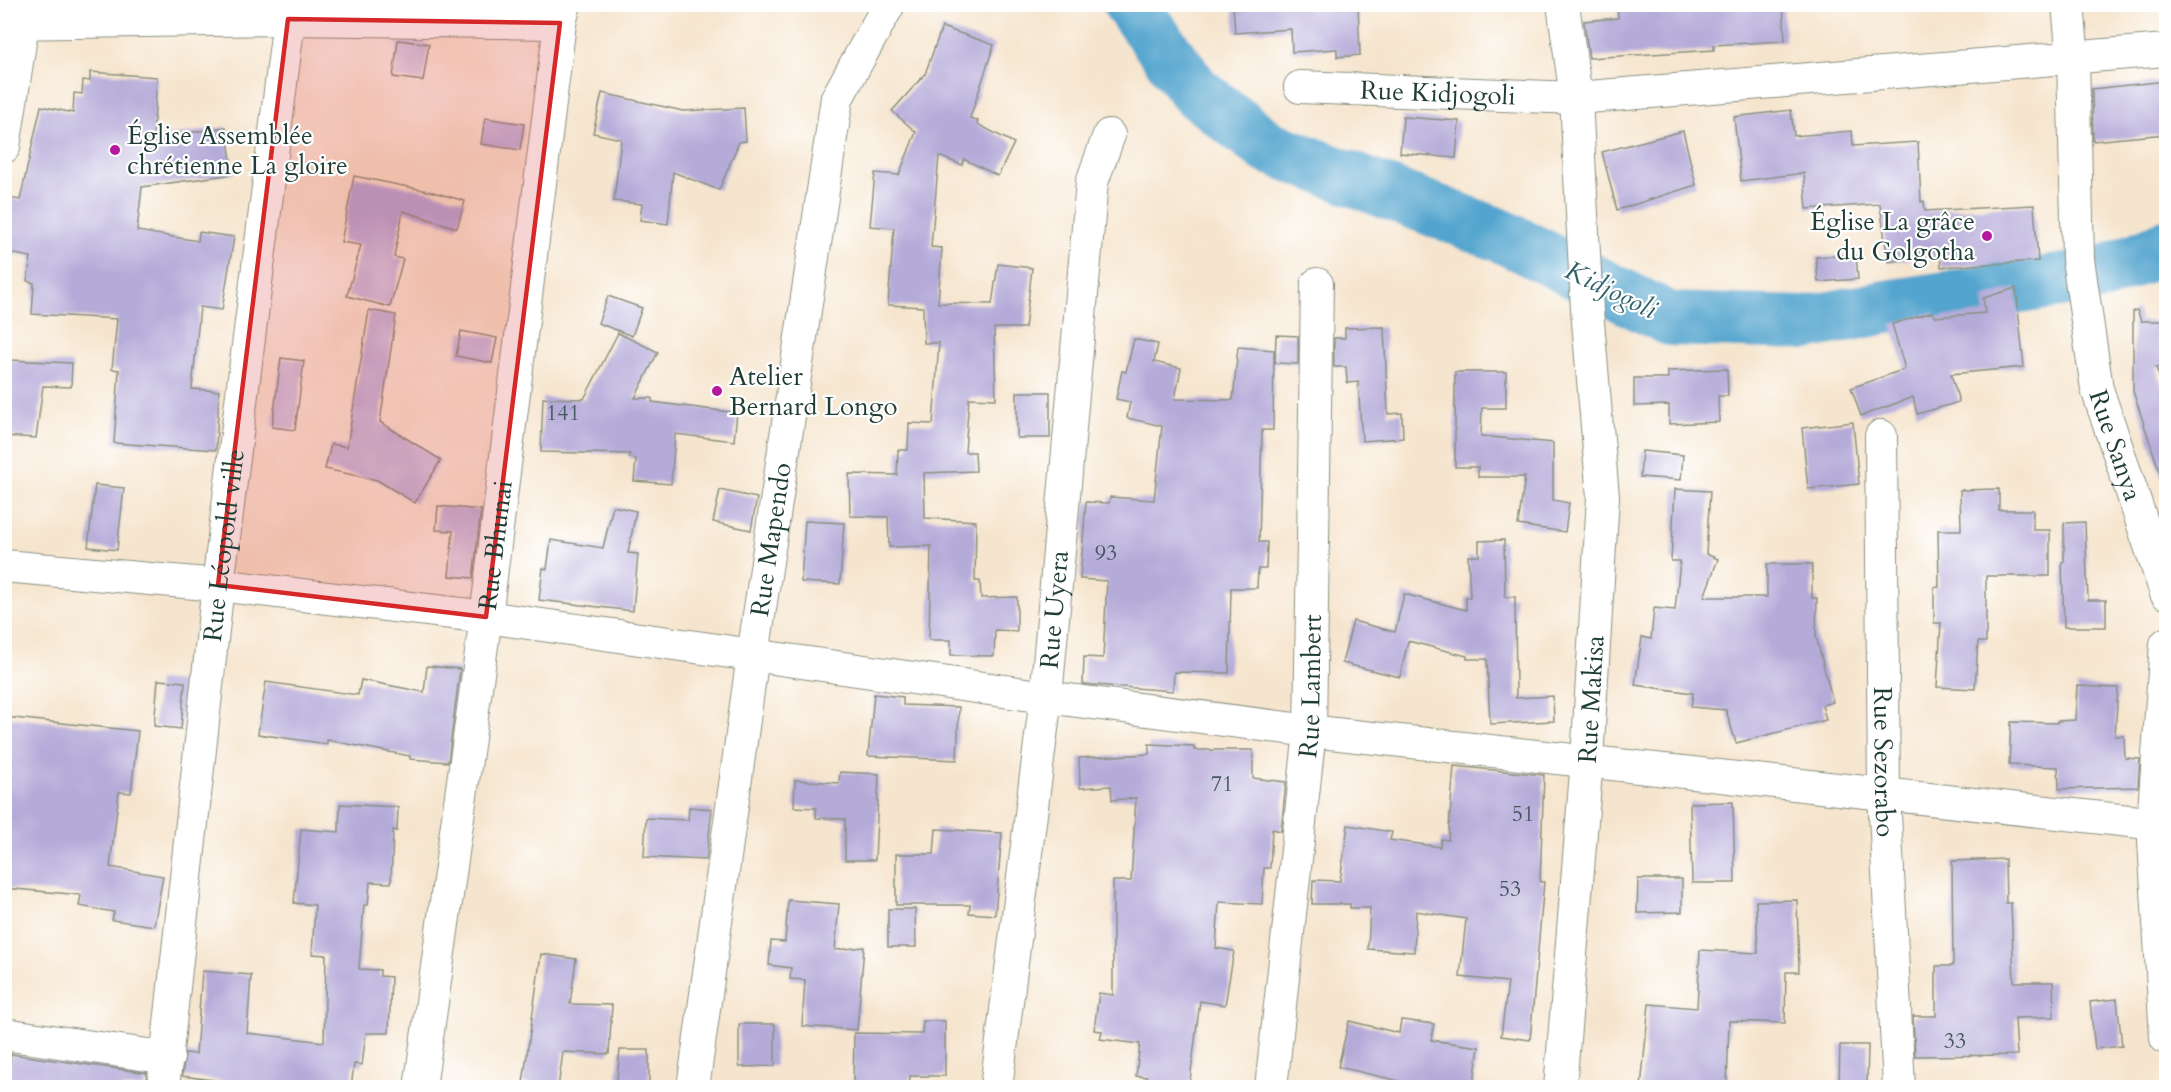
<svg xmlns="http://www.w3.org/2000/svg" width="2171" height="1092" font-family="Cardo,serif">
<rect width="100%" height="100%" fill="#fff"/>
<filter id="ink" filterUnits="userSpaceOnUse"><feTurbulence type="fractalNoise" baseFrequency=".0167" numOctaves="2"/><feDisplacementMap in="SourceGraphic" scale="12" xChannelSelector="R" yChannelSelector="G"/><feConvolveMatrix kernelMatrix="1 2 1 2 8 2 1 2 1" color-interpolation-filters="sRGB"/></filter>
<filter id="wash" filterUnits="userSpaceOnUse"><feTurbulence type="fractalNoise" baseFrequency=".008" numOctaves="4" result="noise"/><feDisplacementMap in="SourceGraphic" scale="24" xChannelSelector="R" yChannelSelector="G"/><feGaussianBlur stdDeviation="1.35" result="paint"/><feColorMatrix in="noise" values="0 0 0 0 0 0 0 0 0 0 0 0 0 0 0 0 0 1.4 0 .05"/><feComposite in="paint" operator="in"/></filter>
<g filter="url(#wash)">
<rect width="100%" height="100%" fill="#f6e5ce"/>
<g fill="none" stroke-linecap="round" stroke-linejoin="round">
<path stroke="#53a4ce" stroke-width="54" d="M 1130,4 L 1195,91 L 1268,147 L 1502,236 L 1670,319 L 1806,323 L 1886,307 L 2099,275 L 2166,247"/>
</g>
<g id="blocks">
<g fill="#b5abd9">
<path d="M 1233,4 L 1358,4 L 1360,55 L 1337,57 L 1337,49 L 1292,52 L 1291,29 L 1235,33 Z"/>
<path d="M 1617,4 L 1669,4 L 1669,8 L 1783,4 L 1785,41 L 1714,45 L 1714,50 L 1589,58 L 1584,21 L 1618,18 Z"/>
<path d="M 942,27 L 994,45 L 970,118 L 978,121 L 977,124 L 1014,143 L 998,176 L 964,159 L 962,165 L 939,156 L 931,247 L 942,248 L 938,303 L 992,304 L 998,264 L 1032,268 L 1025,328 L 994,328 L 996,399 L 969,398 L 965,452 L 975,452 L 976,471 L 924,473 L 925,518 L 976,521 L 975,581 L 980,581 L 981,598 L 1017,597 L 1017,631 L 995,630 L 994,656 L 951,655 L 951,640 L 929,640 L 931,546 L 889,547 L 888,517 L 850,516 L 849,474 L 897,475 L 898,450 L 908,450 L 909,423 L 933,424 L 939,343 L 924,343 L 923,307 L 888,305 L 894,228 L 870,226 L 875,173 L 899,175 L 916,132 L 892,111 L 925,74 Z"/>
<path d="M 398,40 L 429,44 L 423,81 L 393,77 Z"/>
<path d="M 90,72 L 157,77 L 153,138 L 226,127 L 233,174 L 142,187 L 137,231 L 198,241 L 199,232 L 234,237 L 222,310 L 200,307 L 192,389 L 219,391 L 216,450 L 114,443 L 119,370 L 112,369 L 117,319 L 32,314 L 34,283 L 27,281 L 31,257 L 4,252 L 4,197 L 20,200 L 41,106 L 73,113 L 74,93 L 82,94 L 83,80 L 90,81 Z"/>
<path d="M 2166,81 L 2166,134 L 2093,141 L 2092,89 Z"/>
<path d="M 602,93 L 683,111 L 744,108 L 746,141 L 739,142 L 719,190 L 673,172 L 668,224 L 640,220 L 642,204 L 614,201 L 621,139 L 593,133 Z"/>
<path d="M 1791,110 L 1794,136 L 1852,131 L 1853,146 L 1918,142 L 1921,202 L 1924,201 L 1925,211 L 2034,205 L 2038,261 L 1941,267 L 1940,255 L 1888,262 L 1880,204 L 1807,209 L 1804,173 L 1741,181 L 1734,117 Z"/>
<path d="M 1403,117 L 1459,121 L 1456,158 L 1400,153 Z"/>
<path d="M 485,118 L 524,124 L 520,150 L 481,144 Z"/>
<path d="M 1683,131 L 1696,185 L 1617,210 L 1602,152 Z"/>
<path d="M 354,176 L 433,192 L 465,201 L 457,228 L 403,211 L 394,257 L 403,259 L 390,307 L 347,296 L 361,245 L 341,242 Z"/>
<path d="M 1856,255 L 1858,279 L 1818,282 L 1816,257 Z"/>
<path d="M 2016,288 L 2024,367 L 1951,374 L 1959,402 L 1917,414 L 1913,397 L 1861,416 L 1851,388 L 1905,369 L 1892,324 L 1933,312 L 1935,317 L 1985,313 L 1983,298 Z"/>
<path d="M 608,296 L 642,308 L 632,336 L 598,323 Z"/>
<path d="M 369,310 L 396,315 L 380,422 L 441,460 L 415,503 L 377,480 L 325,469 L 331,444 L 347,447 Z"/>
<path d="M 2137,310 L 2141,321 L 2166,321 L 2166,367 L 2156,367 L 2166,398 L 2166,478 L 2162,479 L 2133,391 L 2133,311 Z"/>
<path d="M 1384,327 L 1388,414 L 1402,413 L 1403,438 L 1362,441 L 1358,382 L 1347,383 L 1346,367 L 1334,367 L 1334,338 L 1345,338 L 1345,328 Z"/>
<path d="M 461,331 L 497,338 L 492,363 L 456,356 Z"/>
<path d="M 618,333 L 658,352 L 635,398 L 652,398 L 652,402 L 737,413 L 734,441 L 675,434 L 671,484 L 634,481 L 636,459 L 629,458 L 630,454 L 541,452 L 543,398 L 584,399 Z"/>
<path d="M 1276,335 L 1298,336 L 1298,364 L 1275,363 Z"/>
<path d="M 1134,339 L 1158,344 L 1154,362 L 1181,368 L 1175,399 L 1233,400 L 1238,347 L 1274,350 L 1273,430 L 1262,430 L 1259,542 L 1267,542 L 1266,569 L 1258,569 L 1257,588 L 1231,588 L 1229,673 L 1174,672 L 1173,691 L 1083,684 L 1084,657 L 1103,658 L 1107,581 L 1080,579 L 1086,502 L 1109,503 L 1110,497 L 1154,500 L 1162,426 L 1127,418 L 1130,402 L 1116,399 L 1122,371 L 1126,372 Z"/>
<path d="M 281,358 L 304,361 L 295,430 L 272,427 Z"/>
<path d="M 9,360 L 72,363 L 71,387 L 43,386 L 36,438 L 4,436 L 4,368 L 9,368 Z"/>
<path d="M 1727,369 L 1728,396 L 1718,396 L 1719,422 L 1669,424 L 1669,405 L 1634,406 L 1634,378 L 1668,378 L 1668,371 Z"/>
<path d="M 1455,372 L 1506,372 L 1506,408 L 1482,408 L 1481,436 L 1553,443 L 1553,500 L 1569,503 L 1565,532 L 1518,525 L 1525,477 L 1478,477 L 1478,467 L 1455,467 Z"/>
<rect x="1017" y="392" width="33" height="46"/>
<path d="M 1853,422 L 1859,484 L 1808,489 L 1802,428 Z"/>
<path d="M 1642,451 L 1683,455 L 1681,480 L 1640,477 Z"/>
<path d="M 95,485 L 124,488 L 117,550 L 88,547 Z"/>
<path d="M 1675,489 L 1710,491 L 1706,554 L 1718,559 L 1704,597 L 1767,597 L 1767,564 L 1812,564 L 1812,598 L 1817,598 L 1816,637 L 1833,702 L 1822,705 L 1826,720 L 1736,743 L 1726,710 L 1691,707 L 1693,693 L 1635,685 L 1642,637 L 1651,639 L 1654,608 L 1675,610 L 1680,561 L 1671,561 Z"/>
<path d="M 1999,489 L 1999,510 L 2033,510 L 2033,530 L 2050,530 L 2050,576 L 1986,576 L 1986,642 L 1978,642 L 1975,689 L 1937,687 L 1941,623 L 1934,623 L 1934,587 L 1939,587 L 1938,530 L 1961,530 L 1960,490 Z"/>
<path d="M 720,490 L 757,498 L 751,530 L 713,522 Z"/>
<path d="M 438,506 L 481,510 L 473,578 L 449,576 L 453,531 L 436,530 Z"/>
<path d="M 613,506 L 636,511 L 628,553 L 638,554 L 633,611 L 539,600 L 543,568 L 547,569 L 551,540 L 603,548 Z"/>
<path d="M 805,521 L 844,523 L 840,584 L 801,582 Z"/>
<path d="M 2085,522 L 2088,600 L 2106,600 L 2106,627 L 2064,627 L 2062,562 L 2064,562 L 2064,523 Z"/>
<path d="M 1504,540 L 1505,597 L 1515,597 L 1516,698 L 1553,696 L 1554,721 L 1490,724 L 1487,659 L 1467,659 L 1467,656 L 1408,641 L 1400,677 L 1342,663 L 1353,621 L 1395,632 L 1404,594 L 1466,610 L 1466,597 L 1470,597 L 1468,556 L 1479,556 L 1479,541 Z"/>
<path d="M 427,666 L 460,669 L 448,762 L 410,759 L 410,756 L 327,740 L 327,744 L 258,734 L 266,682 L 358,695 L 361,680 L 424,692 Z"/>
<path d="M 158,680 L 185,682 L 181,729 L 154,726 Z"/>
<path d="M 2077,686 L 2118,688 L 2115,736 L 2124,736 L 2125,758 L 2140,759 L 2138,787 L 2059,789 L 2058,767 L 2009,765 L 2011,722 L 2057,723 L 2057,721 L 2075,720 Z"/>
<path d="M 874,694 L 903,697 L 903,705 L 959,707 L 957,760 L 868,756 Z"/>
<path d="M 4,717 L 138,731 L 131,793 L 119,792 L 110,867 L 163,876 L 154,926 L 112,920 L 114,912 L 79,906 L 81,895 L 4,888 Z"/>
<path d="M 1149,744 L 1194,746 L 1194,750 L 1253,750 L 1253,778 L 1286,782 L 1281,831 L 1272,829 L 1270,868 L 1264,868 L 1262,904 L 1219,902 L 1216,948 L 1234,951 L 1225,1005 L 1200,1001 L 1189,1088 L 1146,1088 L 1147,1077 L 1136,1076 L 1140,1044 L 1100,1039 L 1102,1031 L 1094,1030 L 1099,993 L 1113,995 L 1113,881 L 1131,881 L 1136,798 L 1112,800 L 1111,786 L 1080,788 L 1079,758 L 1149,754 Z"/>
<path d="M 1454,766 L 1544,775 L 1540,882 L 1544,882 L 1530,1040 L 1501,1036 L 1508,982 L 1460,977 L 1466,919 L 1416,911 L 1414,952 L 1368,949 L 1370,908 L 1350,908 L 1350,904 L 1312,904 L 1313,880 L 1340,881 L 1348,825 L 1392,832 L 1390,840 L 1440,847 L 1441,839 L 1448,840 Z"/>
<path d="M 840,772 L 879,774 L 875,860 L 845,860 L 845,819 L 816,818 L 816,808 L 794,807 L 795,780 L 839,783 Z"/>
<path d="M 1733,802 L 1735,883 L 1692,883 L 1690,803 Z"/>
<path d="M 340,804 L 398,807 L 397,831 L 393,830 L 391,883 L 370,882 L 368,905 L 364,905 L 359,969 L 380,970 L 380,976 L 391,977 L 389,1033 L 366,1033 L 362,1065 L 354,1064 L 351,1088 L 279,1088 L 182,1076 L 185,1053 L 196,1054 L 202,971 L 251,975 L 247,1033 L 324,1042 L 326,955 L 312,954 L 315,905 L 294,903 L 301,829 L 339,832 Z"/>
<path d="M 689,807 L 712,809 L 706,860 L 644,857 L 646,818 L 688,820 Z"/>
<path d="M 936,829 L 1002,833 L 995,915 L 969,913 L 970,905 L 896,905 L 896,854 L 934,854 Z"/>
<path d="M 2005,859 L 2006,903 L 2011,903 L 2014,982 L 2053,982 L 2054,1017 L 2015,1018 L 2017,1055 L 1915,1056 L 1913,1016 L 1936,1016 L 1936,966 L 1953,966 L 1952,861 Z"/>
<path d="M 1638,879 L 1682,879 L 1682,912 L 1637,913 Z"/>
<path d="M 788,900 L 839,904 L 835,950 L 864,947 L 857,1030 L 802,1026 L 805,980 L 790,979 L 791,968 L 769,965 L 771,941 L 785,942 Z"/>
<path d="M 1797,900 L 1799,972 L 1786,972 L 1785,1023 L 1729,1021 L 1727,1088 L 1641,1088 L 1649,1004 L 1697,1008 L 1700,950 L 1758,953 L 1756,901 Z"/>
<path d="M 888,909 L 915,909 L 916,947 L 888,947 Z"/>
<path d="M 541,954 L 576,959 L 570,1004 L 612,1005 L 609,1054 L 563,1052 L 558,1088 L 523,1083 Z"/>
<path d="M 2117,999 L 2122,1046 L 2095,1049 L 2090,1002 Z"/>
<path d="M 1401,1020 L 1434,1024 L 1431,1040 L 1479,1047 L 1473,1088 L 1412,1088 L 1413,1084 L 1338,1067 L 1349,1021 L 1399,1033 Z"/>
<path d="M 923,1021 L 945,1021 L 945,1076 L 910,1076 L 909,1088 L 853,1088 L 854,1033 L 922,1034 Z"/>
<path d="M 739,1024 L 775,1024 L 775,1066 L 739,1067 Z"/>
<path d="M 1840,1045 L 1868,1045 L 1867,1084 L 1839,1083 Z"/>
<path d="M 620,1050 L 649,1050 L 649,1088 L 616,1088 Z"/>
<path d="M 11,1054 L 147,1073 L 145,1088 L 7,1088 Z"/>
</g>
</g>
</g>
<g filter="url(#ink)">
<use href="#blocks" fill-opacity="0" stroke="#8a9181" stroke-width="1.5"/>
<g fill="none" stroke-linecap="round" stroke-linejoin="round">
<g stroke="#8a9181" stroke-width="34">
<g id="minor">
<path id="s1" d="M 2068,4 L 2073,60 L 2078,259 L 2097,389 L 2166,593"/>
<path d="M 4,23 L 288,19 L 560,23"/>
<path id="s2" d="M 1300,87 L 1576,98 L 2166,50"/>
<path d="M 4,147 L 26,4"/>
<path id="s3" d="M 1881,436 L 1884,794 L 1899,1088"/>
<path d="M 4,566 L 218,585 L 486,617 L 1046,697 L 1310,731 L 2166,825"/>
<path d="M 2166,644 L 2153,824 L 2166,1038"/>
<path d="M 4,1034 L 168,1058"/>
<path id="s4" d="M 163,1088 L 218,585 L 291,4"/>
<path id="s5" d="M 420,1088 L 486,617 L 560,23 L 565,4"/>
<path id="s6" d="M 693,1088 L 753,655 L 837,98 L 889,4"/>
<path id="s7" d="M 996,1088 L 1046,697 L 1092,182 L 1109,135"/>
<path id="s8" d="M 1271,1088 L 1310,731 L 1317,284"/>
<path id="s9" d="M 1560,1088 L 1587,760 L 1603,497 L 1587,310 L 1576,98 L 1563,4"/>
</g>
</g>
<use href="#minor" stroke="#fff" stroke-width="32"/>
</g>
</g>
<path fill="#d62828" fill-opacity="0.2" stroke="#d62828" stroke-width="4.5" stroke-linejoin="round" d="M 288,19 L 560,23 L 486,617 L 218,585 Z"/>
<g fill="#b5179e" stroke="#fff" stroke-width="2">
<circle cx="115" cy="150" r="6"/>
<circle cx="1987" cy="236" r="6"/>
<circle cx="717" cy="391" r="6"/>
</g>
<g text-anchor="middle" dominant-baseline="central" stroke-width="4.5" stroke-linejoin="round" paint-order="stroke">
<g font-size="22" fill="#44585d">
<text x="563" y="413">141</text>
<text x="1106" y="553">93</text>
<text x="1222" y="784">71</text>
<text x="1523" y="814">51</text>
<text x="1510" y="889">53</text>
<text x="1955" y="1041">33</text>
</g>
<g font-size="26" fill="#1f3d34" stroke="#fff">
<text stroke="none"><textPath href="#s2" startOffset="138">Rue Kidjogoli</textPath></text>
<text stroke="none"><textPath href="#s1" startOffset="446">Rue Sanya</textPath></text>
<text stroke="none"><textPath href="#s6" startOffset="554">Rue Mapendo</textPath></text>
<text stroke="none"><textPath href="#s4" startOffset="546">Rue Léopold ville</textPath></text>
<text stroke="none"><textPath href="#s5" startOffset="548">Rue Bhunai</textPath></text>
<text stroke="none"><textPath href="#s7" startOffset="482">Rue Uyera</textPath></text>
<text stroke="none"><textPath href="#s8" startOffset="404">Rue Lambert</textPath></text>
<text stroke="none"><textPath href="#s9" startOffset="390">Rue Makisa</textPath></text>
<text stroke="none"><textPath href="#s3" startOffset="326">Rue Sezorabo</textPath></text>
</g>
<g font-size="26" fill="#1f3d34" stroke="#fff" text-anchor="start">
<text x="127" y="135">Église Assemblée<tspan x="127" dy="30">chrétienne La gloire</tspan></text>
<text x="1975" y="221" text-anchor="end">Église La grâce<tspan x="1975" dy="30">du Golgotha</tspan></text>
<text x="729" y="376">Atelier<tspan x="729" dy="30">Bernard Longo</tspan></text>
</g>
<g font-size="27" font-style="italic" fill="#31616a" stroke="#fff">
<text transform="translate(1611 290) rotate(26)">Kidjogoli</text>
</g>
</g>
<rect width="2171" height="1092" fill="none" stroke="#fff" stroke-width="24"/>
</svg>
